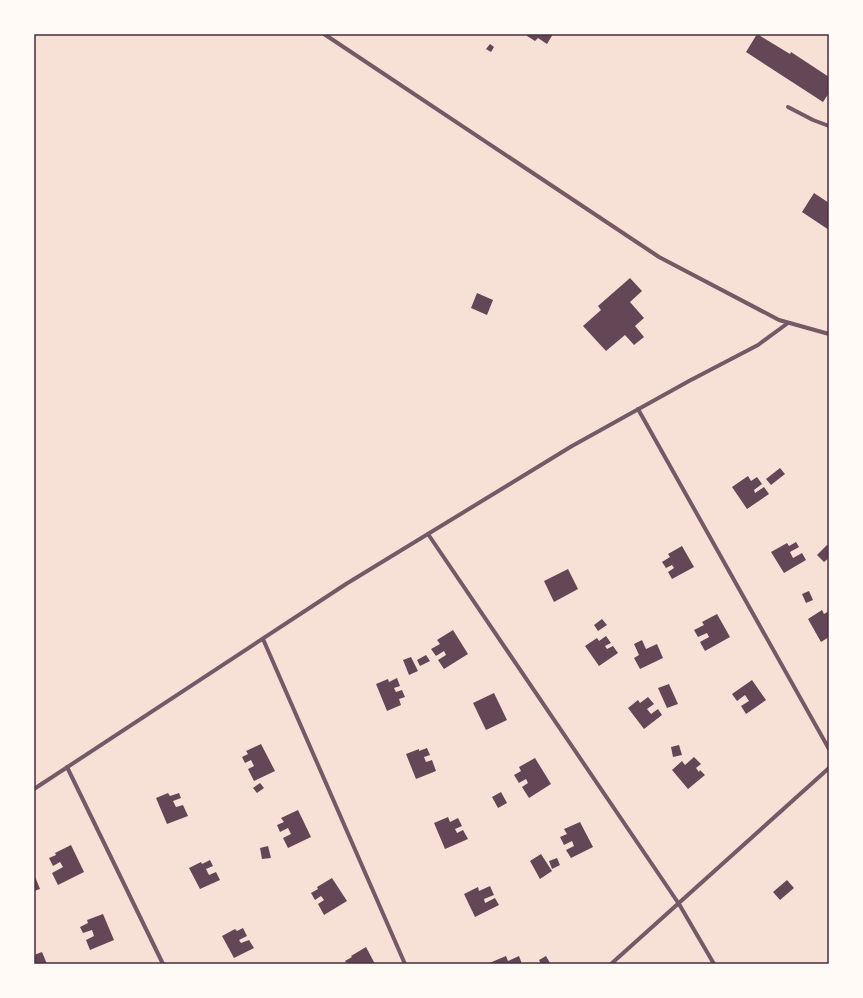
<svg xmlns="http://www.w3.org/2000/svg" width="863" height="998" font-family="Manrope,sans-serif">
<rect width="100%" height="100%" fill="#f7e1d7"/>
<g fill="#644757">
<path d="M 528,34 L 553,34 L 547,44 L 538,38 L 535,41 L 527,36 Z"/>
<path d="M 757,34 L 790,54 L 791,52 L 829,77 L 829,93 L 823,102 L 746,52 Z"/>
<path d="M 490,44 L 494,47 L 491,52 L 486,49 Z"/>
<path d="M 814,193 L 829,203 L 829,230 L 802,212 Z"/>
<path d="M 630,278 L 642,291 L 630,302 L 644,318 L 635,326 L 644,337 L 634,345 L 625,335 L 606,351 L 583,326 L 601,310 L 598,306 Z"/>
<path d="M 477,293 L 493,300 L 487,315 L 471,308 Z"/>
<path d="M 780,468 L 785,474 L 771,485 L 766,479 Z"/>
<path d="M 748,476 L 751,481 L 757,477 L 762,484 L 754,490 L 755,493 L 764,487 L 769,494 L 747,509 L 732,487 Z"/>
<path d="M 796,542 L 799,547 L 790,552 L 793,558 L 802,553 L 806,560 L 784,573 L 771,552 L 787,543 L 789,546 Z"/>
<path d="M 827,545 L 829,547 L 829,558 L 824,562 L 817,555 Z"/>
<path d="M 682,546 L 694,567 L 672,579 L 668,572 L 674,568 L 672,565 L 666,568 L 662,562 L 670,557 L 668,554 Z"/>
<path d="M 568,569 L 578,589 L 554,602 L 544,581 Z"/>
<path d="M 809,591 L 813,600 L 806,603 L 802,594 Z"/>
<path d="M 822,610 L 824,614 L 829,611 L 829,637 L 821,642 L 808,619 Z"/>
<path d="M 717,614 L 730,637 L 705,651 L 700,642 L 709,637 L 707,633 L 698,637 L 694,630 L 704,625 L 702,622 Z"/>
<path d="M 602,619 L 607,625 L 598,631 L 594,625 Z"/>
<path d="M 453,630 L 468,654 L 444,669 L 438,660 L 446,655 L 444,651 L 436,656 L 431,649 L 440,644 L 437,640 Z"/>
<path d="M 606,636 L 611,643 L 605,646 L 607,649 L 613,646 L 618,653 L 599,666 L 585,646 L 597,638 L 599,641 Z"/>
<path d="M 642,640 L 646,649 L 657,644 L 663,658 L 640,669 L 634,658 L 639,655 L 634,644 Z"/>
<path d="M 426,655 L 430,661 L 420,666 L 417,660 Z"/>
<path d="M 411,657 L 418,671 L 409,675 L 403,660 Z"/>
<path d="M 397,678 L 400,686 L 394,688 L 396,692 L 402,690 L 405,697 L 399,699 L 401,705 L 387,711 L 376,684 L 388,679 L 389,682 Z"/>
<path d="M 752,680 L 766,700 L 746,714 L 741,706 L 749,701 L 745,695 L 737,701 L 732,694 Z"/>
<path d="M 669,684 L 678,704 L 667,708 L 658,688 Z"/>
<path d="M 494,693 L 507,720 L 486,730 L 473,703 Z"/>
<path d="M 648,697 L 654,704 L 647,709 L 651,714 L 658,709 L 662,715 L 644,729 L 628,708 L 638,700 L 640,703 Z"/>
<path d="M 261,744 L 275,771 L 254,781 L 248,769 L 254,766 L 251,760 L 245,763 L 242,757 L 248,754 L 246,751 Z"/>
<path d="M 679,745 L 682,755 L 673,757 L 671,747 Z"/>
<path d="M 427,748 L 430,755 L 424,757 L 426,762 L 432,760 L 436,771 L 416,779 L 406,754 L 419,749 L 419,751 Z"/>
<path d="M 694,757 L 701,764 L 696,768 L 699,772 L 700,770 L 705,775 L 688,789 L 672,770 L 682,761 L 685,765 Z"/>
<path d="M 535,758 L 551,784 L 529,798 L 522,787 L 528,783 L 526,779 L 519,783 L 514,775 L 521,771 L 519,767 Z"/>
<path d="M 260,783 L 264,788 L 257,793 L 253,788 Z"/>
<path d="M 501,792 L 507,803 L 498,808 L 492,797 Z"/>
<path d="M 168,793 L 170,796 L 179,793 L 181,798 L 173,801 L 176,807 L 183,805 L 188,816 L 167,824 L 156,798 Z"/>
<path d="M 298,810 L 311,837 L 288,848 L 283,838 L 291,834 L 288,828 L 280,832 L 277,825 L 284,822 L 281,818 Z"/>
<path d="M 448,817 L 450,822 L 458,818 L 462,826 L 455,829 L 457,833 L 463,830 L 468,839 L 445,849 L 434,823 Z"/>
<path d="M 580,822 L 593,847 L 571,858 L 566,850 L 574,846 L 572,841 L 564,845 L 560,837 L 567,834 L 564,829 Z"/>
<path d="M 71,845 L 84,872 L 58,885 L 52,873 L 63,867 L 60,862 L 53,866 L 49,858 L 56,855 L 55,853 Z"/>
<path d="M 268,846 L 271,858 L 262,859 L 260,848 Z"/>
<path d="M 541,854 L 552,871 L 540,879 L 530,861 Z"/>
<path d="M 557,858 L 560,865 L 552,869 L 549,861 Z"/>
<path d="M 210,860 L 213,866 L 206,869 L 209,875 L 216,872 L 220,880 L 200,889 L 189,868 L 201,862 L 202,864 Z"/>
<path d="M 34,874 L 40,889 L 34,891 Z"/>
<path d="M 332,878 L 347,901 L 324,915 L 318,904 L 324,900 L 321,896 L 315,900 L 311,893 L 318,889 L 317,887 Z"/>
<path d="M 787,880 L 794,888 L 780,900 L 773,892 Z"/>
<path d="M 490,886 L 494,895 L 484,899 L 485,903 L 495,898 L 499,905 L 475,917 L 464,894 L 478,887 L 479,891 Z"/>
<path d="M 103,914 L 114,940 L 90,950 L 86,940 L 94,936 L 92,930 L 83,933 L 80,927 L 88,923 L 87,920 Z"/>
<path d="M 243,928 L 247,936 L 239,940 L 241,943 L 249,940 L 254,948 L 234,958 L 222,936 L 235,929 L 237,931 Z"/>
<path d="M 366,947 L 375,964 L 347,964 L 345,961 L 352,957 L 351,956 Z"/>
<path d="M 42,952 L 47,964 L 34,964 L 34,955 Z"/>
<path d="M 506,956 L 508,961 L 519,956 L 522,964 L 487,964 Z"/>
<path d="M 546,956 L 550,963 L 541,964 L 539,960 Z"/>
</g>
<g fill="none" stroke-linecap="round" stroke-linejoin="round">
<g stroke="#755966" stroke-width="4">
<path d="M 324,34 L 659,257 L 779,320 L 829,334"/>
<path d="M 788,107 L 813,120 L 829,126"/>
<path d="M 638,409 L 829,749"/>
<path d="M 428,534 L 679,904 L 714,964"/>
<path d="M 263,639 L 405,964"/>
<path d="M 67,767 L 163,964"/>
<path d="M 34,789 L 346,584 L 572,446 L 689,381 L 758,345 L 788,323"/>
<path d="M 611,964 L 829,768"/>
</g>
</g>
<rect width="863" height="998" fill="none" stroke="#fffaf5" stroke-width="70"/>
<rect x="35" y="35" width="793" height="928" fill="none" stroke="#4a2c40" stroke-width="1.5"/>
</svg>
